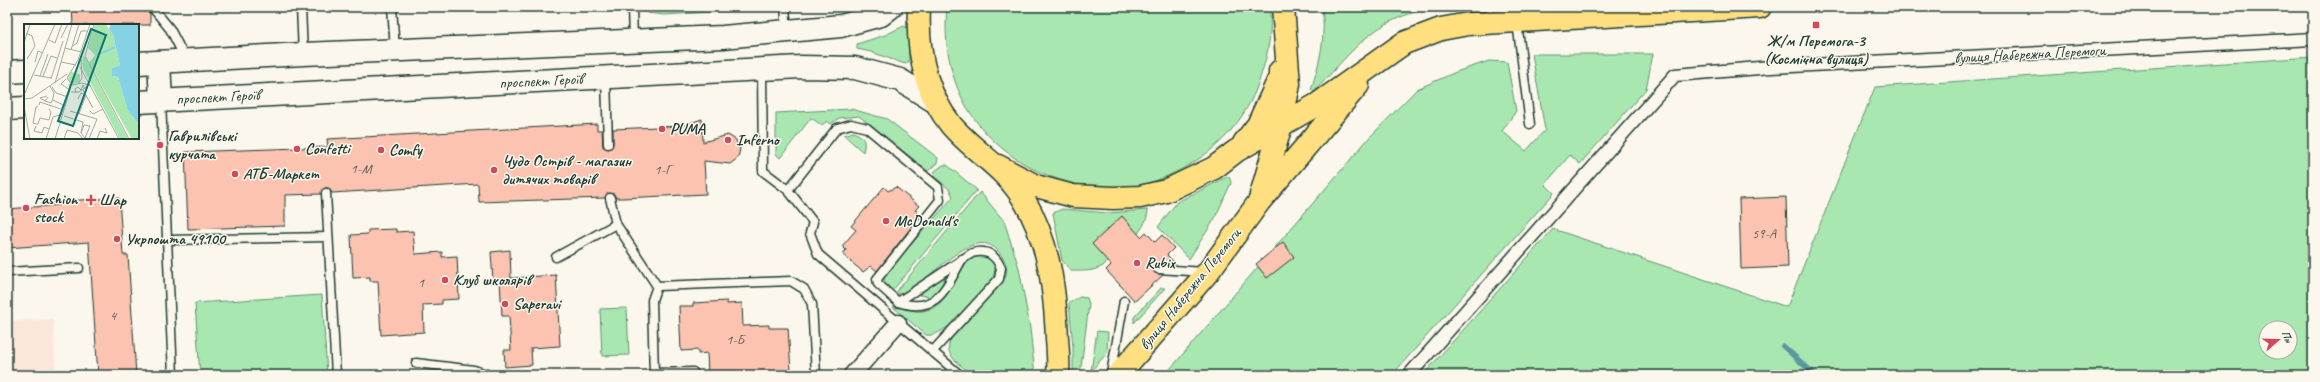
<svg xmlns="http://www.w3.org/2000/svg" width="2320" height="382" font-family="Caveat,sans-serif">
<rect width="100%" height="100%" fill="#fbf7ec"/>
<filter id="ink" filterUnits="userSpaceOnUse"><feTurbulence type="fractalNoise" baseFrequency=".025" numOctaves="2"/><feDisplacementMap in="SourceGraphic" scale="8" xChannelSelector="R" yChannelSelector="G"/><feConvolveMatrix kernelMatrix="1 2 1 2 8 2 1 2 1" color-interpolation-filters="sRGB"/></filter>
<g filter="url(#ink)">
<path fill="#fbe7da" d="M 53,319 L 56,375 L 7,375 L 7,321 Z"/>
<g fill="#a8e8b0" stroke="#649272" fill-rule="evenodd">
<path d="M 643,7 L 757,7 L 757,9 L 664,15 L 647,13 Z"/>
<path d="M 947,7 L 1269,7 C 1273,29 1268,54 1261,75 C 1250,113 1224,145 1189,165 C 1172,175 1151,184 1130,187 C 1052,196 969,146 951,67 C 946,47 945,27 947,7 Z"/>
<path d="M 1322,7 L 1439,7 C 1424,10 1408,13 1394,20 C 1362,34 1338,67 1314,92 L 1311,90 C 1320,61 1326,37 1322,7 Z"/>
<path d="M 904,26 L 908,29 L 909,61 L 905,64 L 871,52 L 857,49 L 857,44 L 885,35 Z"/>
<path d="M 1532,54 L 1653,54 L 1646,89 L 1580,164 L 1570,155 L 1545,184 L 1554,193 L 1392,375 L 1165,375 L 1369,138 L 1417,89 L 1456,72 L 1489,61 L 1507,62 L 1516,111 L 1502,131 L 1526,151 L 1545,130 Z"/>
<path d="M 2313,57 L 2313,375 L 1423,375 L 1553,229 L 1787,307 L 1875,87 ZM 2266,328 L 2290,328 L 2290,352 L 2266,352 Z"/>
<path d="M 851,109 L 887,119 L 938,158 L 937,163 L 928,171 L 859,116 L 839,118 L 831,124 L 827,121 L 822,125 L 811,118 L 780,158 L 776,154 L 776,113 Z"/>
<path d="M 853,132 C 864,136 866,141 863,152 L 844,135 Z"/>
<path d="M 943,165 L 947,165 L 977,190 L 892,291 L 884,282 L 885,274 L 953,197 L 950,190 L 934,176 L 935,171 Z"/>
<path d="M 1229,176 L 1231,183 L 1214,220 L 1189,259 L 1158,227 L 1177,202 Z"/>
<path d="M 980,192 L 1004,221 L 1019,268 L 1030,328 L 1035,375 L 973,375 C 962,366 940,354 952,338 L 1005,278 C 1008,270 1007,265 1003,258 C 975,208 918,303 895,293 Z"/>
<path d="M 1062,209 L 1108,213 L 1148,210 C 1147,233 1119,251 1103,266 C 1093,272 1082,271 1071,271 L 1062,260 L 1053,213 Z"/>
<path d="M 981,255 L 993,261 L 995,269 L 993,279 C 980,293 946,339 926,335 L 893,307 C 903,306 913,313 923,311 C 955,307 956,257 981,255 Z"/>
<path d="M 945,274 L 946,275 C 942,285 937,293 927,299 L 928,296 L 919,295 Z"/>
<path d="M 1161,288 L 1165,288 L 1134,323 L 1134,317 Z"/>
<path d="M 322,295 L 327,375 L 200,375 L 195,303 Z"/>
<path d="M 1080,297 L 1087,298 L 1089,304 L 1080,375 L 1073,375 L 1073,347 L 1069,303 Z"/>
<path d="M 627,308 L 629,355 L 602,356 L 600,309 Z"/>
<path d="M 1097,331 L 1108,332 L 1107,353 L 1091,371 Z"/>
</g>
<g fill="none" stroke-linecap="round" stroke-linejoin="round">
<path stroke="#5c969e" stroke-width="5.5" d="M 1783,346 L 1815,375"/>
</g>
<g fill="#fbc3b0" stroke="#1f3d34">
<path d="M 72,7 L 146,7 L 150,14 L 150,25 L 73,25 Z"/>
<path d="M 702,119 L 703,142 L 728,135 L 736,140 L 740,149 L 738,158 L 730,164 L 704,161 L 706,194 L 622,198 L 616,198 L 614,194 L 609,193 L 605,198 L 479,202 L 478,184 L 332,193 L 329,188 L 325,188 L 321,194 L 285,195 L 285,226 L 188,229 L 185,152 L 328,147 L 327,139 L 597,124 L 597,130 L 602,130 L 603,147 L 609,149 L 613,144 L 613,129 L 681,126 Z"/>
<path d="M 884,187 L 888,191 L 896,187 L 919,206 L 915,210 L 918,211 L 916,213 L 920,216 L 877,271 L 871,266 L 863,272 L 843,255 L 846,250 L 842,246 L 856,230 L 851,226 Z"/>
<path d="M 1786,197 L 1788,267 L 1741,269 L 1739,199 Z"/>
<path d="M 119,198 L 123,255 L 128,255 L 136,375 L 98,375 L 89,242 L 7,248 L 7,209 L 61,205 L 61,201 Z"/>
<path d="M 1122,216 L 1141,237 L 1146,232 L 1155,242 L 1162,235 L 1174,248 L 1167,255 L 1175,263 L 1154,266 L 1155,273 L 1163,275 L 1135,301 L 1106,270 L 1111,265 L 1092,244 Z"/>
<path d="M 396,229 L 396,232 L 413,231 L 415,254 L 442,252 L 442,257 L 457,256 L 459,299 L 442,300 L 442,304 L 423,305 L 424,332 L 381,335 L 378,281 L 370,281 L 370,277 L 353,278 L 351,235 L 368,234 L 368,230 Z"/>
<path d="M 1283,242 L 1294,257 L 1267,278 L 1256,264 Z"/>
<path d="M 510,250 L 511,278 L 556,275 L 560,346 L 531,348 L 532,365 L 505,367 L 504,350 L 511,350 L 509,316 L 502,316 L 500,281 L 493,281 L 491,252 Z"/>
<path d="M 727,301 L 727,304 L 742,303 L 743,326 L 769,325 L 769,328 L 788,328 L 791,371 L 772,372 L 772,375 L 708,375 L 707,353 L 698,354 L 698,350 L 681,351 L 679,306 L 693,306 L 693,303 Z"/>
</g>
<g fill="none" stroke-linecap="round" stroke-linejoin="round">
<g stroke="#1f3d34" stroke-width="11">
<g id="service">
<path d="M 152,7 L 170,29 L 185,58"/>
<path d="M 301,7 L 303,54"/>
<path d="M 392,7 L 395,50"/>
<path d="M 632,7 L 633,40"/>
<path d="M 785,7 L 787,30"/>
<path d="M 1517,22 L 1530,124"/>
<path d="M 762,70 L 763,171 L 788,190 L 813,222 L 810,233 L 818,254 L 960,375"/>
<path d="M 606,78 L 608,144"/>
<path d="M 161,101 L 173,375"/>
<path d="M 788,190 L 837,128 L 851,124 L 867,128 L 938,187 L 940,200 L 877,279 L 878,284 L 898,302 L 972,253 C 986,249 995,254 1001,268 L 999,279 L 932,352"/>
<path d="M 326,193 L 336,375"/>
<path d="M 610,198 L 616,224 L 657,286 L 652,300 L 654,375"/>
<path d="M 167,240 L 328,237"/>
<path d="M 556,257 L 616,224"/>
<path d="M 1158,269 L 1205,272"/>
<path d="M 7,272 L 79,268"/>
<path d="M 657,286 L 791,281 L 804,289 L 812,304 L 816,375"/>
<path d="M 898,302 C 937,315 946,288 962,259"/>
<path d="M 416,363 L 474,370 L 489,375"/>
<path d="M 656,373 L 693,372 L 693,375"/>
<path d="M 1111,374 L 1124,301"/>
</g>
</g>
<g stroke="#1f3d34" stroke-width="15">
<path id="pedestrian" d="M 1409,375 L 1675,75 L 1771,67 L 2313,39"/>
</g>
<g stroke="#1f3d34" stroke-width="19">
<path id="minor" d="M 852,375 L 898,323"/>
</g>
<g stroke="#1f3d34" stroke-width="25">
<g id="secondary">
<path d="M 159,62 L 161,100"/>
<path d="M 138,63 L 303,54 L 723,37 L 841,26 L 881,15 L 891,7"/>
<path d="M 7,72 L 25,71"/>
<path d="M 138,102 L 801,67 L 855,68 L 900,80 L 937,103"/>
<path d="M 7,109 L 25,108"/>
</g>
</g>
<g stroke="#1f3d34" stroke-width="25">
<g id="primary">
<path d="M 919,7 C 917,48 924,91 951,125 C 973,151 1005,168 1023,198 C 1049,241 1055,289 1057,339 C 1058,351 1059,363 1058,375"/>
<path d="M 1244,143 L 1258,125 L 1280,77 L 1280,71"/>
<path d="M 998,166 L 1036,186 L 1073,196 L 1113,198 L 1140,197 L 1166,191 L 1214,168 L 1236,151 L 1318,104 L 1404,43 L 1441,29 L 1468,24 L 1760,7"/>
<path d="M 1261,195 L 1281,125 L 1289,84 L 1283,7"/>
<path d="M 1118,375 L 1208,272 L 1259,202 L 1358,85"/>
</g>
</g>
<use href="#service" stroke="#fbf7ec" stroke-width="8"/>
<use href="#pedestrian" stroke="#fbf7ec" stroke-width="12"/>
<use href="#minor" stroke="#fbf7ec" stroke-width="16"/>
<use href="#secondary" stroke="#fbf7ec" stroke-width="22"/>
<use href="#primary" stroke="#ffdf80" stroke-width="22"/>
</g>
</g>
<g fill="#d1495b" stroke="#fbf7ec" stroke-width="1.5">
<rect x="1812" y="21" width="8" height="8" rx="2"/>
<circle cx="662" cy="129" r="4"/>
<circle cx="728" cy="140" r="4"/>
<circle cx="160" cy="145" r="4"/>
<circle cx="297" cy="149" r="4"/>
<circle cx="381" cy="150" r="4"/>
<circle cx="494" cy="170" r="4"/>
<circle cx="235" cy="174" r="4"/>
<path d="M89 194h4v4h4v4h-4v4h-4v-4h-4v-4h4z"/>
<circle cx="26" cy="208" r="4"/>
<circle cx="886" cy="221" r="4"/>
<circle cx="117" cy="239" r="4"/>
<circle cx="1137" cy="263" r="4"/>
<circle cx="445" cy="280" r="4"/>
<circle cx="505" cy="304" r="4"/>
</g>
<g text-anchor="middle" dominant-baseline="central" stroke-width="3" stroke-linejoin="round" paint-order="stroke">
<g font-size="14" fill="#565e53">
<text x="361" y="168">1-М</text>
<text x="663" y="169">1-Г</text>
<text x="1764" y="233">59-А</text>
<text x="421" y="282">1</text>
<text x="113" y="315">4</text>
<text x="735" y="339">1-Б</text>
</g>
<g font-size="16" font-weight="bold" fill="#1f3d34" stroke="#fbf7ec" text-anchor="start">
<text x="1816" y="41" text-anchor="middle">Ж/м Перемога-3<tspan x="1816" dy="18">(Космічна вулиця)</tspan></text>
<text x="670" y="129">PUMA</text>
<text x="168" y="136">Гаврилівські<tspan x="168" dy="18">курчата</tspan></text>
<text x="736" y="140">Inferno</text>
<text x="305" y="149">Confetti</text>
<text x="389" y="150">Comfy</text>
<text x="502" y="161">Чудо Острів - магазин<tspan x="502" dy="18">дитячих товарів</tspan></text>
<text x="243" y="174">АТБ-Маркет</text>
<text x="34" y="199">Fashion<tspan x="34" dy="18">stock</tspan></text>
<text x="99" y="200">Шар</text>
<text x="894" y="221">McDonald's</text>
<text x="125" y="239">Укрпошта 49100</text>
<text x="1145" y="263">Rubix</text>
<text x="453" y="280">Клуб школярів</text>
<text x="513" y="304">Saperavi</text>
</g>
<g font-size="16" fill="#1f3d34" stroke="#fbf7ec">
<text transform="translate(2030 54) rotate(-3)">вулиця Набережна Перемоги</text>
<text transform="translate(541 81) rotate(-3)">проспект Героїв</text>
<text transform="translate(218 97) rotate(-3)">проспект Героїв</text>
<text transform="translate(1190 289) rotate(-51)">вулиця Набережна Перемоги</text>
</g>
</g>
<g transform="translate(24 24)">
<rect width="115" height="115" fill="#fbf7ec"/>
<path d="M 71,0 L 82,1 L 89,11 L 96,41 L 88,44 L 88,52 L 94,53 L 104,87 L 115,100 L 115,115 L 108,115 L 65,39 L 71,31 L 64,24 ZM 59,32 L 61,33 L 104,115 L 96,115 L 59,45 L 58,38 L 61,39 L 58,37 ZM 47,48 L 56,50 L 56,58 L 48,60 L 44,55 Z" fill="#a8e8b0"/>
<path d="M 87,0 L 115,0 L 115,100 L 104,87 L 94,53 L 88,52 L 88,44 L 96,41 L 89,11 L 85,5 Z" fill="#85d2e5"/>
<path fill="none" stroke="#85d2e5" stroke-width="2" d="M 73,31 L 91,23"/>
<path fill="none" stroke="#a3ada2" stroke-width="1" d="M 66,0 L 54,36 L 43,54 L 48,61 L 58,59 L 67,62M 70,0 L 61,32 L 105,115M 2,9 L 8,12 L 11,22 L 3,35M 37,14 L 44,0M 25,16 L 31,19 L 38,0M 0,19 L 6,0M 49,22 L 53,19 L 57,7 L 63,7M 41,24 L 57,28M 47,26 L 55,0M 11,38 L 14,27 L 19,29M 37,38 L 52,41M 56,43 L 95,115M 10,51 L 27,54M 16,52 L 24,30M 19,52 L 27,32 L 33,34M 27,55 L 39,17M 42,55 L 37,60 L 46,66M 31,59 L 48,0M 54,60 L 58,54 L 57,35M 28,63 L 32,69 L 44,73M 59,66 L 69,84M 47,68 L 55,68 L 65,61M 52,69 L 51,65 L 54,63 L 57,66 L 59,61 L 61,65M 0,71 L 31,0M 23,72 L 16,74 L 21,77 L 24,73M 0,75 L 8,74 L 43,50M 54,75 L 57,69 L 62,71 L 55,90M 29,76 L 41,82M 21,77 L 27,79 L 29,74 L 30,69 L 26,62M 15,81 L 16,78 L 40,86M 0,82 L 6,115M 14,82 L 12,83 L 9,99 L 12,100 L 14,100 L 16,94 L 25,96 L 27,88 L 25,85M 46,87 L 73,95 L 65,115M 66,87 L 69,90 L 79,85M 40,92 L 59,98 L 57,109M 60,101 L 66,102 L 61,114 L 57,109 ZM 12,102 L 10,107 L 18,109 L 20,103 L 25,105M 22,115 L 29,93 L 39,90M 31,115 L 46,66 L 45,60M 40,115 L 43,106 L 54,109 L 59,115M 73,115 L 76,107 L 83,109 L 81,104"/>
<path fill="#0f766e" fill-opacity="0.15" stroke="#0f766e" stroke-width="2" d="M 67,5 L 82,11 L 49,102 L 34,97 Z"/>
<rect width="115" height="115" fill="none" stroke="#1f3d34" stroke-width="2"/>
</g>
<rect width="2320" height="382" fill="none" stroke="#fbf7ec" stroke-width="24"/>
<rect x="12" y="12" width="2296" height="358" fill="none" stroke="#1f3d34" stroke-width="1.5" filter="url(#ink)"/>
<g transform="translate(2278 340) rotate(70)"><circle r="19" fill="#fbf7ec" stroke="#a3ada2"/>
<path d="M0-3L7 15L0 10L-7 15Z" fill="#d1495b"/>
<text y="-6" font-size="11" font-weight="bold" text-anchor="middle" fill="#1f3d34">Пн</text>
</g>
</svg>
